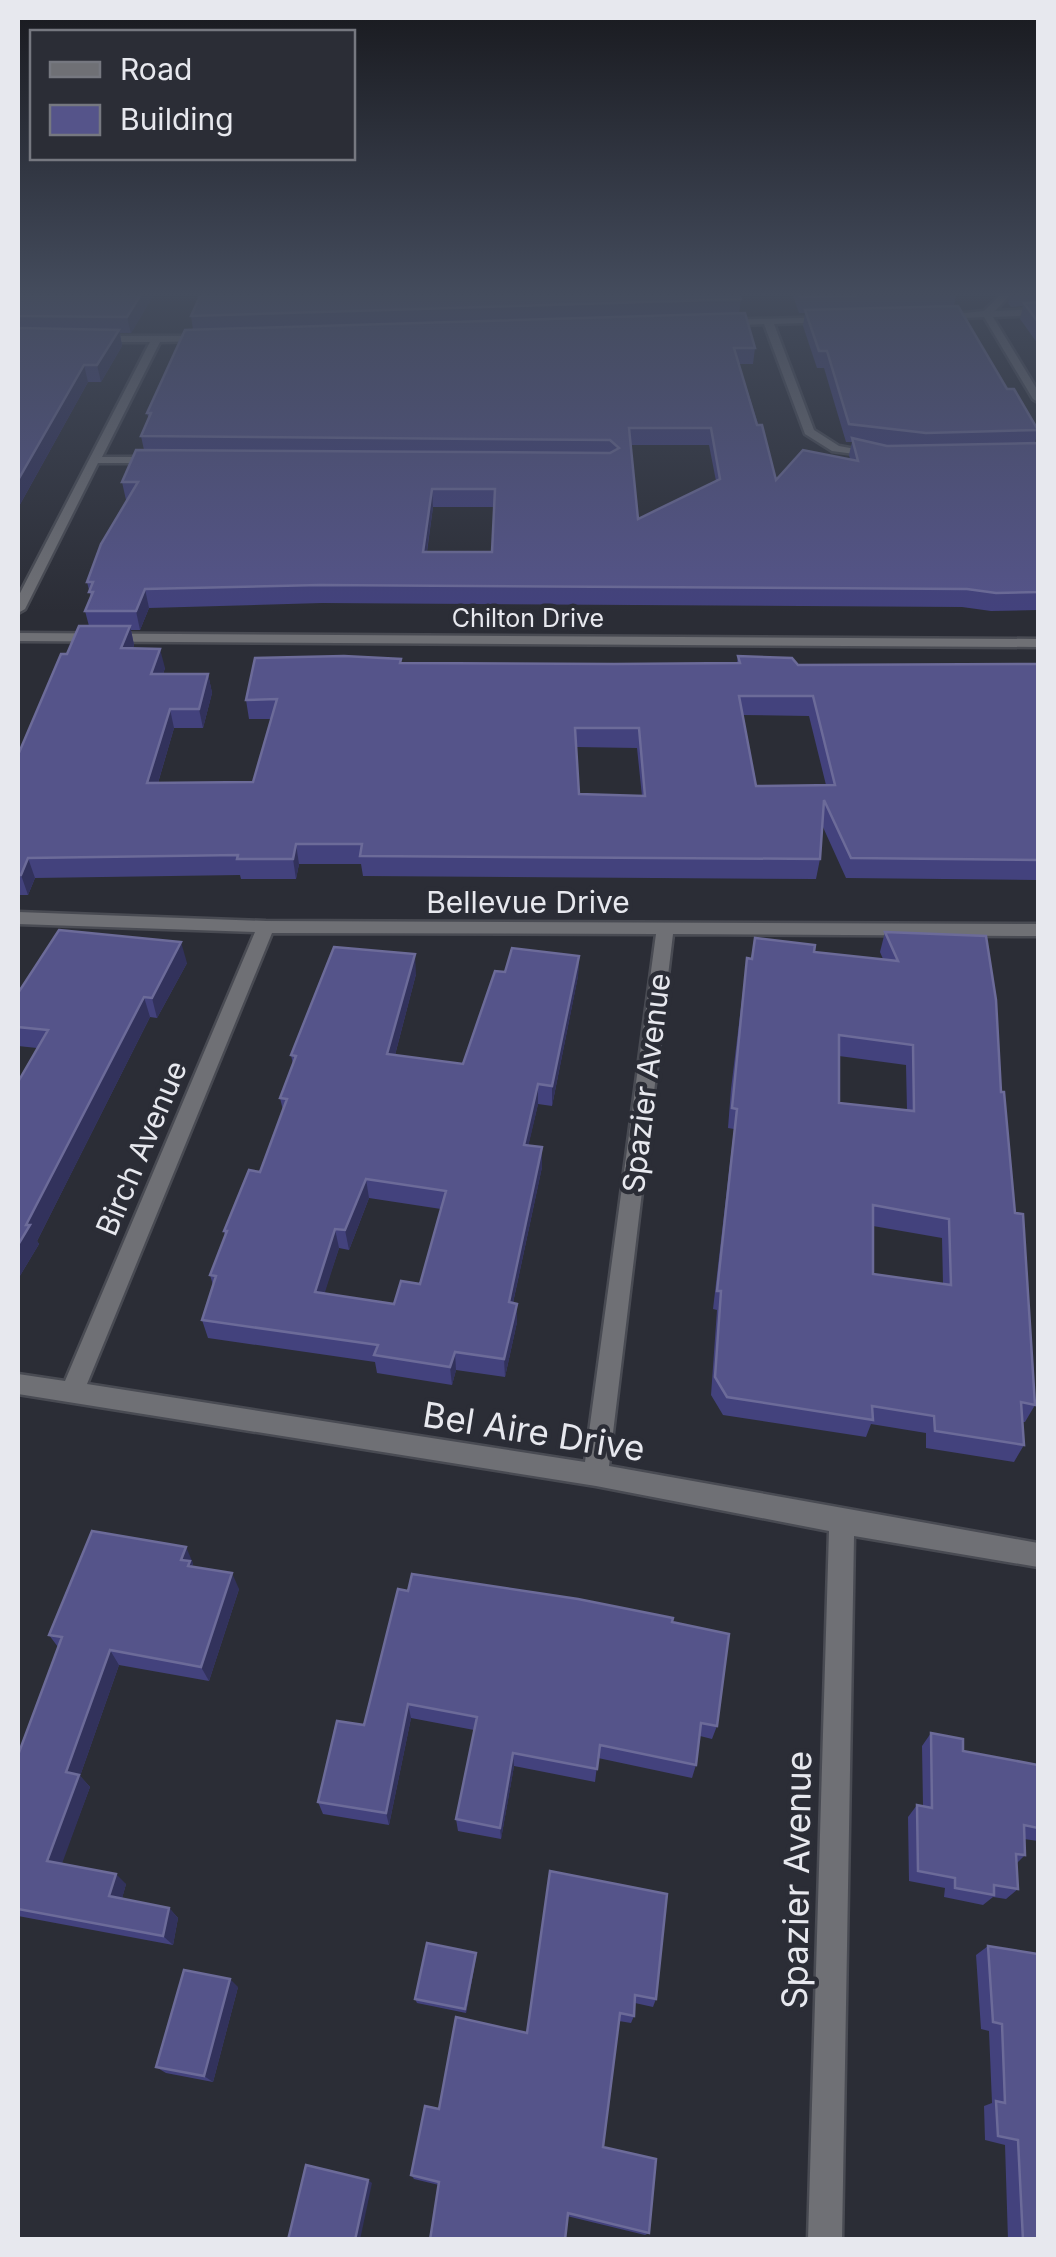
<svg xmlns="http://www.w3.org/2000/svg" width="1056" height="2257" font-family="Inter,sans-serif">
<rect width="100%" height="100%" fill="#2b2d36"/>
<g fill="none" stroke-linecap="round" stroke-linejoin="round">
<g stroke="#494b53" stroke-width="5">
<g id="street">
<path d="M 999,296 L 1009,296 L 995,311 L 1038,309 L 1038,315 L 993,317 L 1038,391 L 1038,402 L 1033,399 L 984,317 L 941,319 L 936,316 L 984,311 Z"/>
<path d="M 835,317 L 832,322 L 774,324 L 814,430 L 839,446 L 877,453 L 877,457 L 832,451 L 805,434 L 764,324 L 721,326 L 716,323 L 721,320 Z"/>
<path d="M 207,336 L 210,341 L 160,342 L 102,457 L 157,457 L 163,460 L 157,463 L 98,463 L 25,609 L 18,613 L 18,597 L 150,342 L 96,342 L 91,339 L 96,336 Z"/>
<path d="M 18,633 L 1038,639 L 1038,647 L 18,641 Z"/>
<path d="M 18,912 L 266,921 L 1038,924 L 1038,936 L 673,934 L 609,1466 L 1038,1543 L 1038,1567 L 854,1536 L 842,2240 L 808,2240 L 829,1531 L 596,1486 L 18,1394 L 18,1374 L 65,1381 L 255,932 L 18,924 ZM 272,933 L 656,934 L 585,1462 L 87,1384 Z"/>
</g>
</g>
<use href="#street" fill="#6f7075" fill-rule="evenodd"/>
</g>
<g fill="#43427d" fill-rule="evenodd">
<path d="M 18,296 L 153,296 L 131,333 L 120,333 L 122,346 L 101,382 L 88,382 L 18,508 Z"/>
<path d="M 793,296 L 956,296 L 954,306 L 1007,389 L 1038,430 L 1035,443 L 1038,443 L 1038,610 L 991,611 L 962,607 L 322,603 L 149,608 L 140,630 L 131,630 L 134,645 L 133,648 L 165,668 L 163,674 L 208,674 L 212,693 L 203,728 L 174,728 L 158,783 L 253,782 L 271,719 L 249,719 L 246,700 L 401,663 L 737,663 L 738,656 L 798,665 L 1038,664 L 1038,880 L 846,878 L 822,825 L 820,859 L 816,879 L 363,876 L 361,864 L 299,864 L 296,879 L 241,879 L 240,875 L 35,878 L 28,895 L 18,895 L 18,755 L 67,654 L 89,626 L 85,611 L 91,598 L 87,582 L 127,500 L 126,500 L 122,482 L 144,450 L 141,436 L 149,420 L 147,413 L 193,330 L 191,316 L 741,299 L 739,313 L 755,348 L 753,364 L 739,364 L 776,480 L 850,459 L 849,455 L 852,442 L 846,442 L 824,368 L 817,368 L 803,326 L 805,313 L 799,313 ZM 631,445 L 709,445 L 716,481 L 638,519 ZM 433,507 L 494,507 L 492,552 L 427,552 ZM 742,715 L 809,716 L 826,785 L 756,786 ZM 576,747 L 637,748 L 642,796 L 579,794 Z"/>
<path d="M 1010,296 L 1038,296 L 1038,344 L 1020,319 L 1023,306 L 1011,307 L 1008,303 Z"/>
<path d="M 885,932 L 1001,1092 L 1035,1405 L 1025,1422 L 1022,1422 L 1024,1445 L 1014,1462 L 926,1448 L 926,1433 L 871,1424 L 866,1437 L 723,1415 L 711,1395 L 717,1310 L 713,1309 L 734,1129 L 728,1128 L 731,1089 L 747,958 L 751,959 L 755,938 L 814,952 L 883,959 L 880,952 ZM 839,1056 L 906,1065 L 907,1111 L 839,1103 ZM 873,1226 L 942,1238 L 943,1284 L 873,1274 Z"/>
<path d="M 579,956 L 578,976 L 552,1106 L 538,1104 L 528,1146 L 542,1147 L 542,1167 L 513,1303 L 517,1304 L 517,1322 L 505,1377 L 456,1370 L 452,1385 L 377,1373 L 375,1362 L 208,1338 L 202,1320 L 213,1285 L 210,1275 L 225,1236 L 224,1231 L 260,1172 L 283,1110 L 280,1098 L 293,1064 L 291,1055 L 416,974 L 395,1055 L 463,1064 L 505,972 ZM 369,1198 L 441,1209 L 420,1284 L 394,1304 L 324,1293 L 339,1248 L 349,1250 Z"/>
<path d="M 187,963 L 157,1018 L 150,1017 L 37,1241 L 39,1244 L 18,1279 L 18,1082 L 37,1048 L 18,1046 L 18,993 Z"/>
<path d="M 193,1563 L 192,1566 L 239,1589 L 209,1681 L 119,1665 L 80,1776 L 90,1787 L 61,1864 L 126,1884 L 122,1898 L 169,1908 L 178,1918 L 173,1945 L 18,1916 L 18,1755 L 58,1647 L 49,1635 Z"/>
<path d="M 398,1589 L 672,1622 L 717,1726 L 712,1739 L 700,1736 L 696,1765 L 692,1778 L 598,1758 L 595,1782 L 514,1766 L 501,1839 L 458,1831 L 456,1819 L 474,1730 L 411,1718 L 389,1825 L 323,1814 L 318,1802 L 364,1725 Z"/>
<path d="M 931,1733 L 963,1751 L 1038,1765 L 1038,1841 L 1024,1839 L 1025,1855 L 1016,1864 L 1018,1889 L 1006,1899 L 993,1897 L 983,1905 L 944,1897 L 945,1888 L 909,1881 L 908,1817 L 917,1805 L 923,1806 L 922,1746 Z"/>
<path d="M 550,1871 L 656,1999 L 653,2007 L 635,2003 L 634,2016 L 631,2023 L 619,2021 L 603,2147 L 649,2233 L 645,2235 L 414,2179 L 411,2175 L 439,2109 L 527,2033 Z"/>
<path d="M 988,1946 L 1038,2240 L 1008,2240 L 1005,2145 L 985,2140 L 984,2106 L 992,2103 L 989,2031 L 981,2029 L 976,1955 Z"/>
<path d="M 476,1957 L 466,2013 L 417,2003 L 415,1999 Z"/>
<path d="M 238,1987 L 213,2082 L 166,2073 L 156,2067 Z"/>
</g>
<g fill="#32325c">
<path d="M 140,296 L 153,296 L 131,333 L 127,317 Z"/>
<path d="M 119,330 L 122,346 L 101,382 L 97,365 Z"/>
<path d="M 84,365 L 88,382 L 18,508 L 18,480 Z"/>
<path d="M 432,489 L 433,507 L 424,570 L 423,552 Z"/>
<path d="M 145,589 L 149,608 L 140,630 L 136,611 Z"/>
<path d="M 130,626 L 134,645 L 126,667 L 121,648 Z"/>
<path d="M 160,649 L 165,668 L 156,694 L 151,674 Z"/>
<path d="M 208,674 L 212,693 L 203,728 L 199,709 Z"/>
<path d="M 170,709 L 174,728 L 152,803 L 147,783 Z"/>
<path d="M 296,844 L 299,864 L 296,879 L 293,859 Z"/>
<path d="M 28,858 L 35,878 L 28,895 L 21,875 Z"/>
<path d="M 181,942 L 187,963 L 157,1018 L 152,998 Z"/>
<path d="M 415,954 L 416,974 L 390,1074 L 387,1054 Z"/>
<path d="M 579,956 L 578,976 L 552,1106 L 552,1086 Z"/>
<path d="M 144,997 L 150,1017 L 37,1241 L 39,1244 L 18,1279 L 18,1245 L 26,1225 Z"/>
<path d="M 538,1084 L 538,1104 L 524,1165 L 524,1145 Z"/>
<path d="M 542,1147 L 542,1167 L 509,1321 L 509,1302 Z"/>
<path d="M 366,1179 L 369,1198 L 349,1250 L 345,1230 Z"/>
<path d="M 335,1229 L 339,1248 L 319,1311 L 315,1292 Z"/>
<path d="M 517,1304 L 517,1322 L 505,1377 L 504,1359 Z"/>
<path d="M 455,1352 L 456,1370 L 452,1385 L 450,1367 Z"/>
<path d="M 186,1547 L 193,1563 L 192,1566 L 197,1577 L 181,1560 Z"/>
<path d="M 232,1573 L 239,1589 L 209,1681 L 201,1667 Z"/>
<path d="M 110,1650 L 119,1665 L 80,1776 L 90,1787 L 59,1872 L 47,1861 L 66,1772 Z"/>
<path d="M 408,1704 L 411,1718 L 389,1825 L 386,1813 Z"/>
<path d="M 513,1753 L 514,1766 L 501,1839 L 500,1828 Z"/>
<path d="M 116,1874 L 126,1884 L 120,1906 L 109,1896 Z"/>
<path d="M 169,1908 L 178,1918 L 173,1945 L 163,1936 Z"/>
<path d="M 476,1953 L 476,1957 L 466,2013 L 465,2009 Z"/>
<path d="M 230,1979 L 238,1987 L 213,2082 L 204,2076 Z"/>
<path d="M 368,2180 L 372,2183 L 360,2240 L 355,2240 Z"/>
</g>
<g fill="#55548a" stroke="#6c6b99" stroke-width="2.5" fill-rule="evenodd">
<path d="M 18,296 L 140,296 L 127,317 L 18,316 Z"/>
<path d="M 200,296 L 740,296 L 741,299 L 191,316 Z"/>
<path d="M 800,296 L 857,296 L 801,297 Z"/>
<path d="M 1038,302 L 1038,322 L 1024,303 Z"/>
<path d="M 958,306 L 1007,389 L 1014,389 L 1038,430 L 926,433 L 849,424 L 827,351 L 819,351 L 805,310 Z"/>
<path d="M 745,313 L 755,348 L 734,348 L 757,425 L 762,425 L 776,480 L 803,450 L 858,461 L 852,438 L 887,446 L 1038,443 L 1038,592 L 996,593 L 967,589 L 320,585 L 145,589 L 136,611 L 85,611 L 93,592 L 89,592 L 93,582 L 87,582 L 101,544 L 138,482 L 122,482 L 136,450 L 610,453 L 619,448 L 610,440 L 141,436 L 151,413 L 147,413 L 185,330 ZM 629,428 L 711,428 L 720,479 L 638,519 ZM 432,489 L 495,489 L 492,552 L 423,552 Z"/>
<path d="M 18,328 L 119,330 L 97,365 L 84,365 L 18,480 Z"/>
<path d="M 79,626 L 130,626 L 121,648 L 160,649 L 151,674 L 208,674 L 199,709 L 170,709 L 147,783 L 253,782 L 277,699 L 246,700 L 255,658 L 344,656 L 401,659 L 400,663 L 614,664 L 740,663 L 738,656 L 792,658 L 798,665 L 1038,664 L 1038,860 L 851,858 L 824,800 L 820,859 L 360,856 L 362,844 L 296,844 L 293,859 L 237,859 L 238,855 L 28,858 L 21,875 L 18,875 L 18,755 L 61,654 L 67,654 ZM 739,696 L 813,696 L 835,785 L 756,786 ZM 575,728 L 639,728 L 645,796 L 579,794 Z"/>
<path d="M 59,930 L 181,942 L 152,998 L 144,997 L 26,1225 L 30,1225 L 18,1245 L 18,1082 L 48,1030 L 18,1027 L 18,993 Z"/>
<path d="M 885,932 L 986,936 L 996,1000 L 1001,1092 L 1004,1092 L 1015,1213 L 1023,1214 L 1035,1405 L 1021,1402 L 1024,1445 L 935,1431 L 934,1416 L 872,1406 L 873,1420 L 727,1397 L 715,1377 L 721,1291 L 717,1291 L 737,1109 L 732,1108 L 747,958 L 752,959 L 755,938 L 815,945 L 814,952 L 898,961 ZM 839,1035 L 913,1045 L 914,1111 L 839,1103 ZM 873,1205 L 949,1219 L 951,1285 L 873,1274 Z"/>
<path d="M 334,947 L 415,954 L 387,1054 L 463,1064 L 495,971 L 505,972 L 512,948 L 579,956 L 552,1086 L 538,1084 L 524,1145 L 542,1147 L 509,1302 L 517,1304 L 504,1359 L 455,1352 L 450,1367 L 374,1355 L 378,1345 L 202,1320 L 216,1276 L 210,1275 L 227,1231 L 224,1231 L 249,1170 L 260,1172 L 287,1099 L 280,1098 L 296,1056 L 291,1055 ZM 366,1179 L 446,1191 L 420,1284 L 401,1281 L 394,1304 L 315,1292 L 335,1229 L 345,1230 Z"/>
<path d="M 92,1531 L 186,1547 L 181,1560 L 190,1561 L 188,1566 L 232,1573 L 201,1667 L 110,1650 L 66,1772 L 79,1775 L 47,1861 L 116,1874 L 109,1896 L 169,1908 L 163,1936 L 18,1909 L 18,1755 L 62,1637 L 49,1635 Z"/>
<path d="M 412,1574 L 578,1599 L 673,1618 L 672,1622 L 729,1634 L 717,1726 L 701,1723 L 696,1765 L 600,1745 L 597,1769 L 513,1753 L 500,1828 L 456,1819 L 477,1717 L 408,1704 L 386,1813 L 318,1802 L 337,1721 L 364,1725 L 398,1589 L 408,1591 Z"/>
<path d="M 931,1733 L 963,1739 L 963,1751 L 1038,1765 L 1038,1828 L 1024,1825 L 1025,1855 L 1016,1854 L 1018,1889 L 994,1885 L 994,1895 L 955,1888 L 955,1878 L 918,1871 L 917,1805 L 932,1808 Z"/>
<path d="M 550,1871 L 667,1894 L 656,1999 L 635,1995 L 634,2016 L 620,2013 L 603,2147 L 656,2159 L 649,2233 L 568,2213 L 565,2240 L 430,2240 L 439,2182 L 411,2175 L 425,2106 L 439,2109 L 456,2017 L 527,2033 Z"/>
<path d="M 427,1943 L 476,1953 L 465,2009 L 415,1999 Z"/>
<path d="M 988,1946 L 1038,1954 L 1038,2240 L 1023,2240 L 1018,2140 L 998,2136 L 996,2101 L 1005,2103 L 1002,2024 L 993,2022 Z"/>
<path d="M 184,1970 L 230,1979 L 204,2076 L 156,2067 Z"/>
<path d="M 306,2165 L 368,2180 L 355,2240 L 288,2240 Z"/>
</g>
<linearGradient id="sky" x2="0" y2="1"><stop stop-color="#18191e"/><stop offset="0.48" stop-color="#444c5d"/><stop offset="1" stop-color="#444c5d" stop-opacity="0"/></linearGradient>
<rect width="1056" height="612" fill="url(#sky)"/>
<g text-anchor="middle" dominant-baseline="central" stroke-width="9" stroke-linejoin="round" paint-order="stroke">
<g font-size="25" fill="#e7e8ee" stroke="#2b2d36">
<text x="528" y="618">Chilton Drive</text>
</g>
<g font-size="30" fill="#e7e8ee" stroke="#2b2d36">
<text x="528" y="902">Bellevue Drive</text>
<text transform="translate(646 1083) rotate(-83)">Spazier Avenue</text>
<text transform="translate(141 1148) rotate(-67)">Birch Avenue</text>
</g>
<g font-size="35" fill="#e7e8ee" stroke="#2b2d36">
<text transform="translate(534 1431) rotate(9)">Bel Aire Drive</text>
<text transform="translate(796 1880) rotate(-89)">Spazier Avenue</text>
</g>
</g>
<rect width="1056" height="2257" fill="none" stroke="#e7e8ee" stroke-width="40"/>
<rect x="30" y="30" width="325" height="130" fill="#2b2d36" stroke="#767880" stroke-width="2.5"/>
<rect x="50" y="62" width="50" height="15" fill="#6f7075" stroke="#767880" stroke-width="2.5"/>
<text x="120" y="80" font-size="30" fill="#e7e8ee">Road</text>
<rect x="50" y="105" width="50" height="30" fill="#55548a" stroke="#767880" stroke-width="2.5"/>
<text x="120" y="130" font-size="30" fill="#e7e8ee">Building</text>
</svg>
